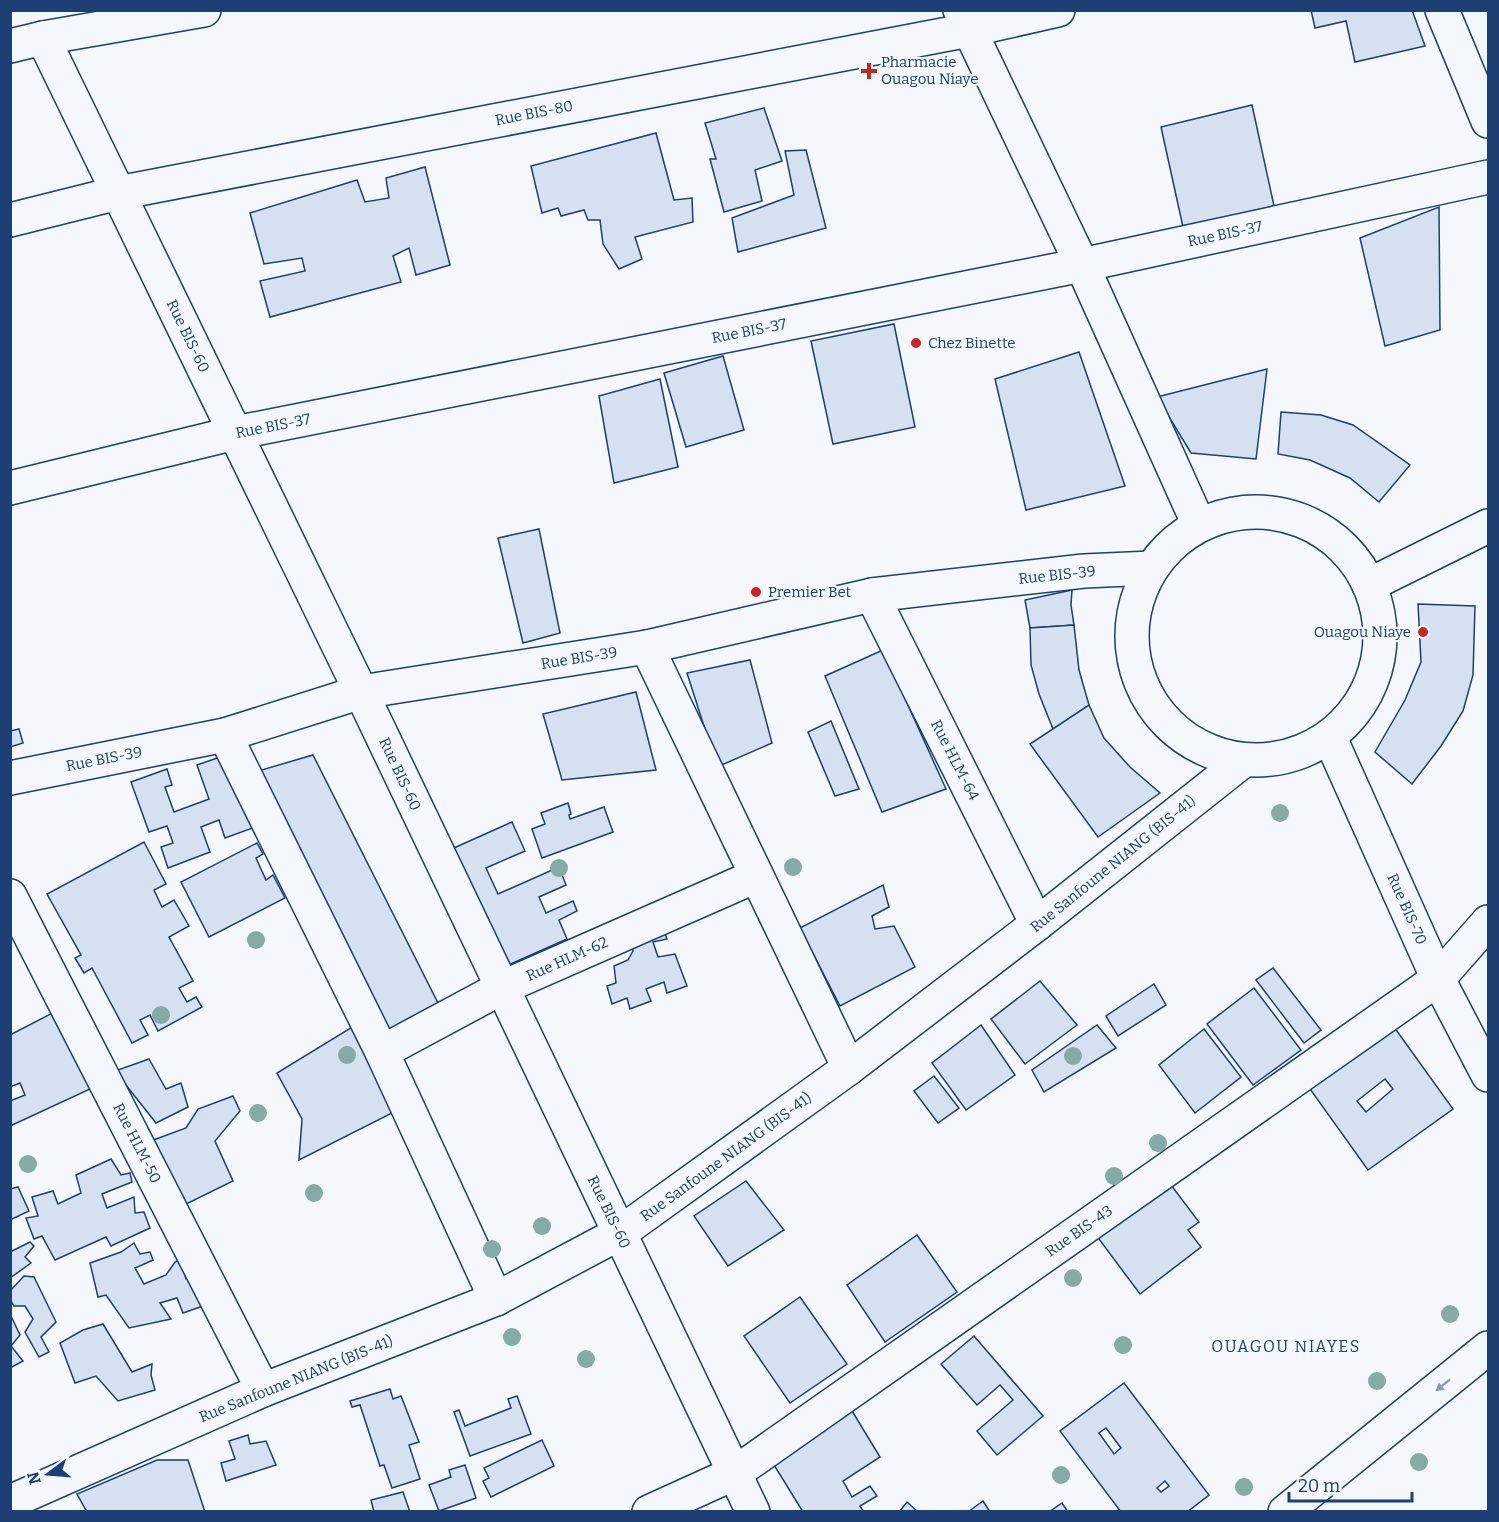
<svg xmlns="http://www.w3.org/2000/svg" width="1499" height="1522" font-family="Bitter,serif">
<rect width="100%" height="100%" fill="#f4f7fb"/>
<g fill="#d5e0f0" stroke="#1d3f73" stroke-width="1.5" fill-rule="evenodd">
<path d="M 1311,10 L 1412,10 L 1425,46 L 1355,62 L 1346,21 L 1315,28 Z"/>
<path d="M 1252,105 L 1274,206 L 1183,227 L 1161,127 Z"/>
<path d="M 764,108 L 782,161 L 755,170 L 762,201 L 724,212 L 710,159 L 716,159 L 705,123 Z"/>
<path d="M 656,133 L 674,200 L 692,198 L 693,222 L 635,237 L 642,259 L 619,269 L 603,244 L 600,220 L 588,220 L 584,210 L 561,216 L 558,208 L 542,213 L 531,166 Z"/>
<path d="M 806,150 L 826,228 L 738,252 L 732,218 L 794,195 L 785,151 Z"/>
<path d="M 425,167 L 450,265 L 416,275 L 409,248 L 393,256 L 401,282 L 270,317 L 260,281 L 305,271 L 302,258 L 264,264 L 250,213 L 357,180 L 365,202 L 389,198 L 386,178 Z"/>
<path d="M 1439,207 L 1440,330 L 1385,346 L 1360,238 Z"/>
<path d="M 894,324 L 915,427 L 833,444 L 811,341 Z"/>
<path d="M 1079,352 L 1125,486 L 1026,510 L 995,379 Z"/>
<path d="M 723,356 L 744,430 L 686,447 L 664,373 Z"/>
<path d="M 1267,369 L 1256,459 L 1191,453 L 1157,397 Z"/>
<path d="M 660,379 L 678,467 L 614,483 L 599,396 Z"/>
<path d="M 1281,412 L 1321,415 L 1353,425 L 1410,465 L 1379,502 L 1350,478 L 1310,460 L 1278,454 Z"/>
<path d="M 539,529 L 560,633 L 523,643 L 498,538 Z"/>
<path d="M 1072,590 L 1071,605 L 1074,625 L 1030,628 L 1025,600 Z"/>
<path d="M 1418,604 L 1475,606 L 1473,675 L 1463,711 L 1441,746 L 1412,784 L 1375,752 L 1405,700 L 1421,662 Z"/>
<path d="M 1074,625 L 1079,670 L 1089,705 L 1053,729 L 1039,694 L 1031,665 L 1030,628 Z"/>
<path d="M 883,650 L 946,789 L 882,812 L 825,676 Z"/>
<path d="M 750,660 L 772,743 L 717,767 L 687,673 Z"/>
<path d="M 636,692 L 656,770 L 562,780 L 543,714 Z"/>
<path d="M 1089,705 L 1104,738 L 1130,767 L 1160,793 L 1098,837 L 1030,744 Z"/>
<path d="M 831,721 L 859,789 L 835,796 L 808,732 Z"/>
<path d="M 19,729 L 23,743 L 10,747 L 10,731 Z"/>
<path d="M 226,755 L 258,826 L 225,838 L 219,820 L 201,827 L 210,852 L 168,868 L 161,847 L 173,843 L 167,826 L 149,832 L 131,782 L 167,769 L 172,785 L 165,787 L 174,812 L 209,799 L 197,765 Z"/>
<path d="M 313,755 L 439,1005 L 381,1038 L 248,774 Z"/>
<path d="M 568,803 L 571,814 L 569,815 L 570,819 L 604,807 L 613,832 L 542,858 L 532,829 L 545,824 L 541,813 Z"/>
<path d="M 512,822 L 525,851 L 486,868 L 498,894 L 559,867 L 566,885 L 539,897 L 546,913 L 573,901 L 577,911 L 559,920 L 567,939 L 506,966 L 454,848 Z"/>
<path d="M 144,842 L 166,884 L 154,890 L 162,907 L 174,900 L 189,926 L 169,937 L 193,981 L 179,988 L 187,1002 L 196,997 L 202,1007 L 158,1031 L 150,1015 L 140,1020 L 148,1035 L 132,1043 L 92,968 L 84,973 L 75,958 L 81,955 L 47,894 Z"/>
<path d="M 257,843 L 263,854 L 256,858 L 266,880 L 273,875 L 285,898 L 209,937 L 181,882 Z"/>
<path d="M 883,885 L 889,907 L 872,916 L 875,929 L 894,926 L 915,967 L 840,1006 L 800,928 Z"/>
<path d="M 657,913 L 667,939 L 653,942 L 658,957 L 675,954 L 687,986 L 667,993 L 664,982 L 646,989 L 651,1001 L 630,1009 L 627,998 L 612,1004 L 607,986 L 616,983 L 614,966 L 628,960 L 633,951 L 631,942 Z"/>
<path d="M 1273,968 L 1321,1030 L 1304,1043 L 1256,980 Z"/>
<path d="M 1040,981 L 1077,1025 L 1025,1064 L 991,1019 Z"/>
<path d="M 1154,984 L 1166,1005 L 1118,1036 L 1106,1016 Z"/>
<path d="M 1254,988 L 1301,1050 L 1253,1085 L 1207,1024 Z"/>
<path d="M 64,1007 L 101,1084 L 10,1126 L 10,1101 L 25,1095 L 20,1083 L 10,1087 L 10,1035 Z"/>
<path d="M 1389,1020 L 1453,1109 L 1368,1170 L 1305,1082 ZM 1385,1079 L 1393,1089 L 1366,1112 L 1357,1101 Z"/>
<path d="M 362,1021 L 400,1109 L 299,1160 L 302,1119 L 277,1073 Z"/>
<path d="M 981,1025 L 1015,1075 L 966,1110 L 932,1063 Z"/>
<path d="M 1097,1025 L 1116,1048 L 1044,1092 L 1032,1070 Z"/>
<path d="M 1204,1029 L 1241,1077 L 1195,1113 L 1159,1065 Z"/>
<path d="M 149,1059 L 166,1089 L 181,1083 L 188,1107 L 156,1123 L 115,1071 Z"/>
<path d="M 934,1076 L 959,1108 L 938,1123 L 914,1091 Z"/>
<path d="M 233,1096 L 240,1111 L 215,1141 L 233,1181 L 176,1209 L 140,1145 L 186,1128 L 198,1109 Z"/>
<path d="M 111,1159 L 121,1175 L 130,1173 L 132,1182 L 102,1194 L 107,1208 L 134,1197 L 135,1213 L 144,1212 L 150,1228 L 111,1246 L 106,1237 L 55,1260 L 42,1236 L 34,1239 L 26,1218 L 38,1216 L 32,1197 L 53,1191 L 58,1204 L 81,1193 L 76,1175 Z"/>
<path d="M 746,1181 L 784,1230 L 728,1266 L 694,1216 Z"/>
<path d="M 1168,1181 L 1199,1222 L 1188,1230 L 1201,1247 L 1140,1294 L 1096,1235 Z"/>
<path d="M 18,1187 L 29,1211 L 10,1220 L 10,1189 Z"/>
<path d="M 917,1235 L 957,1292 L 885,1342 L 847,1285 Z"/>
<path d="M 30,1242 L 34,1246 L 25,1257 L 31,1263 L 10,1278 L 10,1252 Z"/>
<path d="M 134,1243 L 140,1254 L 150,1252 L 153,1260 L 135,1268 L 144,1284 L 166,1275 L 175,1262 L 181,1259 L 186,1279 L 194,1278 L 203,1306 L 183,1313 L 177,1298 L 160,1303 L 171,1319 L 129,1328 L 106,1295 L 98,1297 L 90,1263 L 121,1252 Z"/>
<path d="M 24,1276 L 34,1277 L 56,1322 L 41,1337 L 49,1352 L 39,1357 L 25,1332 L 33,1319 L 25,1306 L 14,1306 L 10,1299 L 10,1291 Z"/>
<path d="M 800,1297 L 847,1364 L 790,1403 L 744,1336 Z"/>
<path d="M 10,1314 L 20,1335 L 11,1346 L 23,1361 L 10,1368 Z"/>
<path d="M 103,1324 L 132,1372 L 152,1364 L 151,1375 L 155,1390 L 118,1401 L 96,1376 L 75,1383 L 60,1343 L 83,1330 Z"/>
<path d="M 974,1336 L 1043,1416 L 997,1455 L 977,1431 L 1013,1400 L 1000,1385 L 977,1405 L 941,1364 Z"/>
<path d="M 1124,1383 L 1209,1495 L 1187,1512 L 1121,1512 L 1060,1431 ZM 1106,1428 L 1121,1448 L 1114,1454 L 1099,1433 ZM 1165,1481 L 1169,1486 L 1161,1492 L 1157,1488 Z"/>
<path d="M 390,1389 L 393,1399 L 401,1396 L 419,1442 L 409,1445 L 420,1479 L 392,1488 L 384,1465 L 380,1466 L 360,1405 L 352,1407 L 350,1401 Z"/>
<path d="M 517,1396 L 531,1434 L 470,1456 L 454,1412 L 459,1410 L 465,1426 L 511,1408 L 508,1399 Z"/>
<path d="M 846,1401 L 880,1457 L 843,1481 L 852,1497 L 870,1486 L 877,1496 L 860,1506 L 864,1512 L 803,1512 L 766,1452 Z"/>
<path d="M 248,1435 L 250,1444 L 266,1441 L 276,1465 L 226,1481 L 221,1463 L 235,1459 L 229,1441 Z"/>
<path d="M 542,1440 L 554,1466 L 491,1497 L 483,1481 L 489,1478 L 484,1468 Z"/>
<path d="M 157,1460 L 188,1460 L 205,1512 L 87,1512 L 77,1494 Z"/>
<path d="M 465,1465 L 476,1498 L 439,1511 L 429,1485 L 451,1477 L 449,1470 Z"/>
<path d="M 403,1492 L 410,1512 L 374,1512 L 371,1500 Z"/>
<path d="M 983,1501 L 990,1512 L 968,1512 Z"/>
<path d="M 907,1502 L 918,1512 L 899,1512 Z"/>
<path d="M 1062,1503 L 1068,1512 L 1049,1512 Z"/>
</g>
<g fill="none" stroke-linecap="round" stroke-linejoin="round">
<g stroke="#1d3f73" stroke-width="36">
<g id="minor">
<path d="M 960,10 L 1082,265 L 1199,525"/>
<path d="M 1442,10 L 1488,121"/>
<path d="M 43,38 L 361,692 L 753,1512"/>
<path d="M 10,220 L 118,193 L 969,30 L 1058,10"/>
<path d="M 10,488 L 235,433 L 1082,265 L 1488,177"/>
<circle cx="1256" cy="636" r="124"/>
<path d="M 1369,585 L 1488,526"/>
<path d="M 872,595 L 1037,924"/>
<path d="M 647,647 L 849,1068"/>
<path d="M 225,735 L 382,1052 L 496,1299"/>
<path d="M 1331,740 L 1438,979 L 1488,1075"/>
<path d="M 10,778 L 225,735 L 361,692 L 647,647 L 872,595 L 1084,571 L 1152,568"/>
<path d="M 10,896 L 263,1390"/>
<path d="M 382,1052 L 501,988 L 756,876"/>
<path d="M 10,1502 L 263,1390 L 496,1299 L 620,1233 L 849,1068 L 1037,924 L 1244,760"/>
<path d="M 649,1512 L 735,1473 L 1438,979 L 1488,922"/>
<path d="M 1285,1512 L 1488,1348"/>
</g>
</g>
<g stroke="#1d3f73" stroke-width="36">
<path id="tertiary" d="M 10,46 L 43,38 L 204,10"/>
</g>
<use href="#minor" stroke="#f4f7fb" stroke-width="33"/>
<use href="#tertiary" stroke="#f4f7fb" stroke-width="33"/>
</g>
<g fill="#86aba6">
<circle cx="1280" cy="813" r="9"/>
<circle cx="793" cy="867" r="9"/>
<circle cx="559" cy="868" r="9"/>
<circle cx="256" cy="940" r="9"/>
<circle cx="161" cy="1015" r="9"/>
<circle cx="347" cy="1055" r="9"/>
<circle cx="1073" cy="1056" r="9"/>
<circle cx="258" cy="1113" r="9"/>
<circle cx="1158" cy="1143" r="9"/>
<circle cx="28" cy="1164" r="9"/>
<circle cx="1114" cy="1176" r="9"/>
<circle cx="314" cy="1193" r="9"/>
<circle cx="542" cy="1226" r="9"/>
<circle cx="492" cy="1249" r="9"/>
<circle cx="1073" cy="1278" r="9"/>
<circle cx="1450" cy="1314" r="9"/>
<circle cx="512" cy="1337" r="9"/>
<circle cx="1123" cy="1345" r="9"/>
<circle cx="586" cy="1359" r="9"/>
<circle cx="1377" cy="1381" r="9"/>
<circle cx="1419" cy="1462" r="9"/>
<circle cx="1061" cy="1475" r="9"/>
<circle cx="1244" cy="1487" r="9"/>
</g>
<defs><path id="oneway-solid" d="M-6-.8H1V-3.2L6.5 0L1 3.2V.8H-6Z" transform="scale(1.5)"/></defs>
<use fill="#889bb7" href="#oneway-solid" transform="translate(1443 1385) rotate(141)"/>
<g fill="#c62828" stroke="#f4f7fb" stroke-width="2">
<path d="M866 62h6v6h6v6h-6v6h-6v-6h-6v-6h6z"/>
<circle cx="916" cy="343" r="6"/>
<circle cx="756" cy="592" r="6"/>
<circle cx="1423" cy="632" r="6"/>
</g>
<g text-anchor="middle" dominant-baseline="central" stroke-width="4.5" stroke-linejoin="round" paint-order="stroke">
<g font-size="15" fill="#1d3f73" stroke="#f4f7fb" text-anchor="start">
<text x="881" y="62">Pharmacie<tspan x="881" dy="17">Ouagou Niaye</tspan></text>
<text x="928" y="343">Chez Binette</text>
<text x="768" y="592">Premier Bet</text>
<text x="1411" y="632" text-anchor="end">Ouagou Niaye</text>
</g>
<g font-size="15" fill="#1d3f73" stroke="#f4f7fb">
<text transform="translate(534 113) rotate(-11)">Rue BIS-80</text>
<text transform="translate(1225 234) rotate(-12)">Rue BIS-37</text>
<text transform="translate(749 331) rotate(-11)">Rue BIS-37</text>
<text transform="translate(188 336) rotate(64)">Rue BIS-60</text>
<text transform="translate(273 426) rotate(-11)">Rue BIS-37</text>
<text transform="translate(1057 575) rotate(-6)">Rue BIS-39</text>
<text transform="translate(579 658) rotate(-9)">Rue BIS-39</text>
<text transform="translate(104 759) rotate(-11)">Rue BIS-39</text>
<text transform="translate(955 760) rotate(63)">Rue HLM-64</text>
<text transform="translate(400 774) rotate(65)">Rue BIS-60</text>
<text transform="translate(1113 864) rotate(-39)">Rue Sanfoune NIANG (BIS-41)</text>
<text transform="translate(1407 909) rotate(66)">Rue BIS-70</text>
<text transform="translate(567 959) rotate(-24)">Rue HLM-62</text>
<text transform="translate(137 1143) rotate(63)">Rue HLM-50</text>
<text transform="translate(726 1157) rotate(-36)">Rue Sanfoune NIANG (BIS-41)</text>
<text transform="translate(609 1212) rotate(64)">Rue BIS-60</text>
<text transform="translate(1079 1231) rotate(-35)">Rue BIS-43</text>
<text transform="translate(296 1379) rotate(-22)">Rue Sanfoune NIANG (BIS-41)</text>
</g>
<g font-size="16" letter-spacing="1.5" fill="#1d3f73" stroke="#f4f7fb">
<text x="1286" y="1346">OUAGOU NIAYES</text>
</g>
</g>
<rect width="1499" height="1522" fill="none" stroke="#1d3f73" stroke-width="24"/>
<g transform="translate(48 1474) rotate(254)" stroke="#f4f7fb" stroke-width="4.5" paint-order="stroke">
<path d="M0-4.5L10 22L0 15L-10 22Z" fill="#1d3f73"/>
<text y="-9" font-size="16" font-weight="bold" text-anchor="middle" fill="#1d3f73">N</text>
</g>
<path d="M1289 1492v9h123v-9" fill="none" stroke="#1d3f73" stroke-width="3"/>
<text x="1298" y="1492" font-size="18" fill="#1d3f73" stroke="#f4f7fb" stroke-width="4.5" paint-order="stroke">20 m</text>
</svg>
